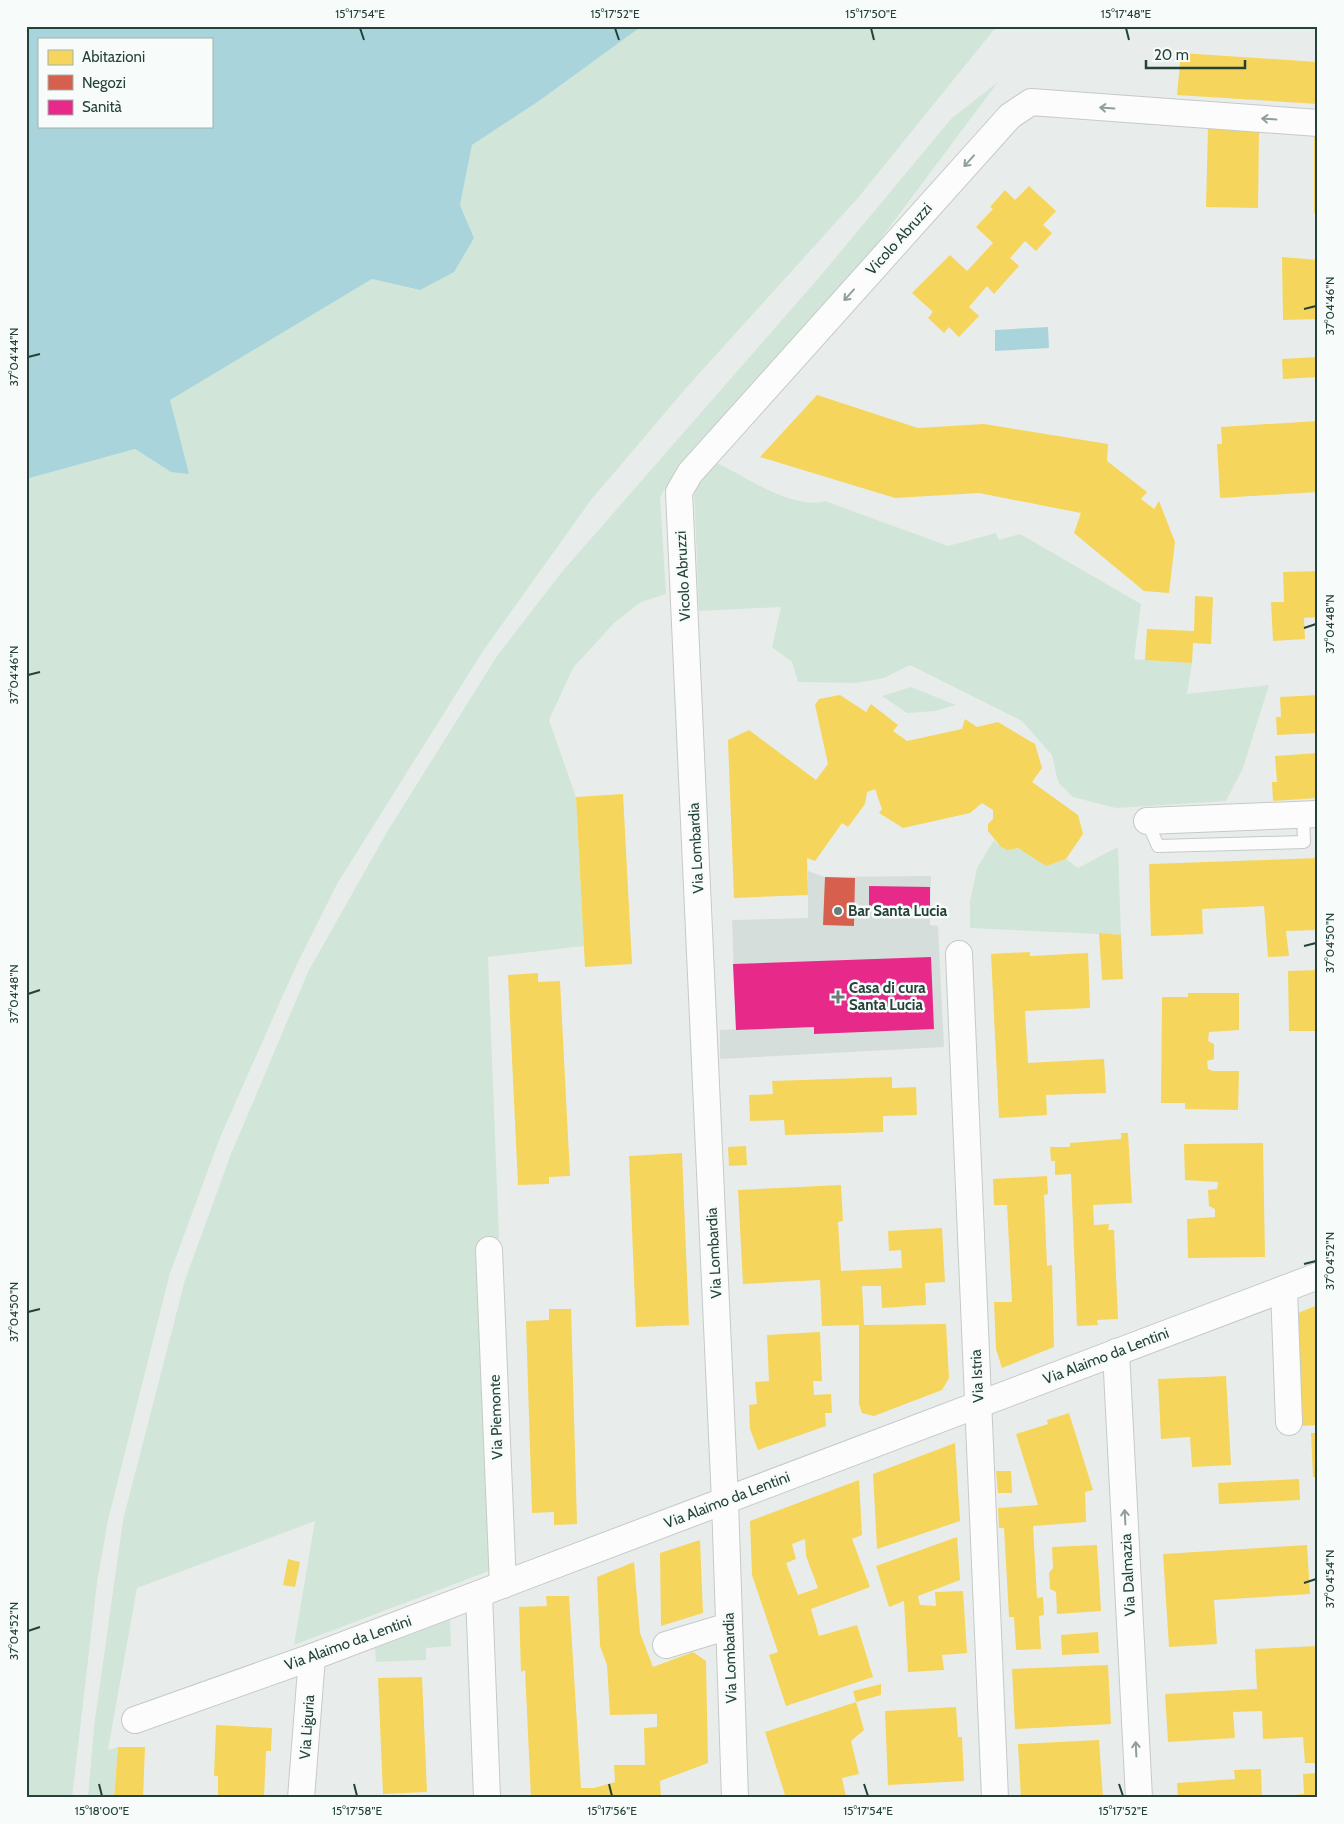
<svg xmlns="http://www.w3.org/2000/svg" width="1344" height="1824" font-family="Cabin,sans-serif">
<rect width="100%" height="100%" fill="#e8edeb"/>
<path fill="#d6dedb" d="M 808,871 L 825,877 L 931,876 L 930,925 L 938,926 L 944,1047 L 720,1059 L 720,1030 L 736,1029 L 732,920 L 808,918 Z"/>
<g fill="#d1e6d8">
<path d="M 642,26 L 997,26 L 857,199 L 687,387 L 591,500 L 483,651 L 337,884 L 296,966 L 221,1135 L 170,1273 L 108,1520 L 97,1583 L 72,1798 L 26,1798 L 26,479 L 135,449 L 171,472 L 169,400 L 372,279 L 420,290 L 474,238 L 460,205 L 472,145 L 539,101 Z"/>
<path d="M 998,82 L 847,284 L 677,470 L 660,497 L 666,594 L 641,602 L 614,623 L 573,668 L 549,720 L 576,797 L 584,946 L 488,957 L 499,1238 L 484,1241 L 489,1571 L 294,1645 L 315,1521 L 137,1588 L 108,1750 L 118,1747 L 114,1798 L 88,1798 L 94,1727 L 123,1520 L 185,1280 L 231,1154 L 308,972 L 387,832 L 497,656 L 561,573 L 822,274 L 951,119 Z"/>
<path d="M 715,462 C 745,476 791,510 825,501 L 948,546 L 996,533 L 999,540 L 1020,534 L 1141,604 L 1134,659 L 1192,663 L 1187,694 L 1269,685 L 1243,768 L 1226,801 L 1116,808 L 1073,797 L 1058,782 L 1052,755 L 1022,721 L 910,665 L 884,678 L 856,683 L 798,682 L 792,662 L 772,647 L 781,607 L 699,611 L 694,488 Z"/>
<path d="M 911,687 L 956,705 L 935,711 L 907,713 L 882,696 Z"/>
<path d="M 994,840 C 1006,853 1007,845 1019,849 C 1028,852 1038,861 1046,866 L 1066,859 L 1078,868 L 1118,847 L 1121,935 L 970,928 L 970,901 L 977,868 Z"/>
<path d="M 450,1620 L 451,1646 L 426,1648 L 426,1660 L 376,1662 L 375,1648 Z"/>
</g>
<g fill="#a9d4db" fill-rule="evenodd">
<path d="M 26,26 L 642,26 L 539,101 L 472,145 L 460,205 L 474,238 L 454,272 L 420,290 L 372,279 L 170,400 L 189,474 L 171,472 L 135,449 L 26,479 ZM 39,39 L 211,39 L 211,126 L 39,126 Z"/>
<path d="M 1048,327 L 1049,348 L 995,351 L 995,330 Z"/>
</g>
<g fill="#f6d55c" fill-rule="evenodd">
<path d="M 1181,53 L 1318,62 L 1318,104 L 1177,95 Z"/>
<path d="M 1208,127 L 1259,130 L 1258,208 L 1206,207 Z"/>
<rect x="1314" y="134" width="4" height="79"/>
<path d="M 1029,186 L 1056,211 L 1043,225 L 1052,233 L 1036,251 L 1025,241 L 1010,258 L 1019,266 L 994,294 L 987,286 L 969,307 L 979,316 L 959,337 L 949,327 L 944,333 L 928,318 L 933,312 L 912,293 L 950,255 L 967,271 L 993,243 L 976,227 L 993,209 L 990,207 L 1005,190 L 1015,200 Z"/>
<path d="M 1282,257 L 1318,260 L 1318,319 L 1283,320 Z"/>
<path d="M 1318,357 L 1318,377 L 1283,379 L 1282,359 Z"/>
<path d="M 817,395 L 918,428 L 984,424 L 1108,444 L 1107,461 L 1147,492 L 1141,499 L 1154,509 L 1159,501 L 1175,542 L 1169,593 L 1144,591 L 1074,533 L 1081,513 L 979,493 L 895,498 L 760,457 Z"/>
<path d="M 1318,421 L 1318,492 L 1220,498 L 1217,444 L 1222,444 L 1221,427 Z"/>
<path d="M 1318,571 L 1318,617 L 1304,618 L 1305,639 L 1273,641 L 1271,602 L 1284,602 L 1283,572 Z"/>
<path d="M 1195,596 L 1213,597 L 1211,644 L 1193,643 L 1192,663 L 1145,660 L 1147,629 L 1194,631 Z"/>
<path d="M 840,695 L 866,712 L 871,704 L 898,725 L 893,731 L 907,741 L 962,729 L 965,719 L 977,727 L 998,722 L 1035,744 L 1042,768 L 1032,782 L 1078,815 L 1083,834 L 1066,859 L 1046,866 L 1018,848 L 1008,850 L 1001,847 L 988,831 L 988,824 L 993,819 L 993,810 L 982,803 L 970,813 L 903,828 L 879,813 L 882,809 L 875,789 L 867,792 L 865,804 L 848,827 L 842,823 L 815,861 L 807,858 L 808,895 L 734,898 L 728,740 L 749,730 L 816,780 L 828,764 L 815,705 L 819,699 Z"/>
<path d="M 1318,695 L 1318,733 L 1277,735 L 1276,717 L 1281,717 L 1280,697 Z"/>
<path d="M 1318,753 L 1318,798 L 1273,801 L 1272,782 L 1277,782 L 1275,756 Z"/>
<path d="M 623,794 L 632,964 L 585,967 L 576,797 Z"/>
<path d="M 1318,858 L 1318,930 L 1286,931 L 1289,956 L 1268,957 L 1264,906 L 1202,909 L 1203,934 L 1151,936 L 1149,864 Z"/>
<path d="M 1099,933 L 1121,935 L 1123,979 L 1102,980 Z"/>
<path d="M 1030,952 L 1030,956 L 1088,953 L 1090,1008 L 1025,1011 L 1028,1063 L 1104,1059 L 1106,1093 L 1046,1095 L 1047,1115 L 999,1118 L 991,954 Z"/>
<path d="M 1318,970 L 1318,1031 L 1289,1031 L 1288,971 Z"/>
<path d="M 538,973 L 538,982 L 560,981 L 570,1176 L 549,1177 L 549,1184 L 518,1185 L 508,975 Z"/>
<path d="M 1188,993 L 1239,993 L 1239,1030 L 1209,1032 L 1208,1041 L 1214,1044 L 1214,1059 L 1207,1061 L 1208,1069 L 1213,1071 L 1239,1071 L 1238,1110 L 1185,1109 L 1185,1103 L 1161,1103 L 1162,997 L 1188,997 Z"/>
<path d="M 892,1077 L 892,1088 L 916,1087 L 917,1115 L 883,1116 L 883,1132 L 785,1135 L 784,1120 L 750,1121 L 749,1095 L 773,1094 L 772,1081 Z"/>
<path d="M 1121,1133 L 1128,1133 L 1132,1203 L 1093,1205 L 1094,1225 L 1109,1224 L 1108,1230 L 1114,1230 L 1118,1319 L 1097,1320 L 1098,1325 L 1077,1326 L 1071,1174 L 1055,1175 L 1055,1161 L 1051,1161 L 1050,1147 L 1070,1147 L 1070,1143 L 1121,1139 Z"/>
<path d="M 1263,1143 L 1265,1257 L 1188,1258 L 1187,1219 L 1215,1217 L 1215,1209 L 1209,1206 L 1208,1190 L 1217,1189 L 1218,1182 L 1185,1180 L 1184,1144 Z"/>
<path d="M 746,1146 L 747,1165 L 729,1166 L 728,1147 Z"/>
<path d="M 682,1153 L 689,1325 L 636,1327 L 629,1156 Z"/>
<path d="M 1047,1176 L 1048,1194 L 1044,1195 L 1047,1266 L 1052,1265 L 1054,1347 L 1002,1368 L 996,1349 L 994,1302 L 1012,1302 L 1007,1205 L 994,1205 L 993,1179 Z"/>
<path d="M 841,1185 L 843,1221 L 838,1222 L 841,1271 L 902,1268 L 901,1250 L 889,1251 L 888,1231 L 942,1228 L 945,1282 L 925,1283 L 926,1305 L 882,1308 L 881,1286 L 862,1286 L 864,1325 L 946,1324 L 949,1378 L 942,1390 L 874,1416 L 862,1413 L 859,1404 L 859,1325 L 822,1326 L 820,1280 L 743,1284 L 738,1190 Z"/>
<path d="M 1318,1305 L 1318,1425 L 1299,1426 L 1293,1315 Z"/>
<path d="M 549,1309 L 571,1309 L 577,1524 L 554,1525 L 554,1512 L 532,1513 L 526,1321 L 549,1320 Z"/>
<path d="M 820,1332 L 822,1381 L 813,1381 L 814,1395 L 831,1394 L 832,1413 L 825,1413 L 826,1426 L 758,1450 L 750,1429 L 749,1405 L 757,1404 L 755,1382 L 769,1381 L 767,1335 Z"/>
<path d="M 1226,1376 L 1231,1465 L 1192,1467 L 1190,1437 L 1161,1439 L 1158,1379 Z"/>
<path d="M 1069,1413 L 1093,1490 L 1085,1492 L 1086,1522 L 1033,1526 L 1037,1598 L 1043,1597 L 1044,1615 L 1039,1616 L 1041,1649 L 1016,1650 L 1014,1617 L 1009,1617 L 1004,1528 L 999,1528 L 998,1508 L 1038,1505 L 1016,1434 L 1048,1424 L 1047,1420 Z"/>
<path d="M 1311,1433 L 1318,1433 L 1318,1477 L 1313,1477 Z"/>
<path d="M 955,1443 L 960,1521 L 877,1549 L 873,1474 Z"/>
<path d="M 996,1471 L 1011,1471 L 1012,1493 L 998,1493 Z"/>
<path d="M 1299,1479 L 1300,1500 L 1219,1504 L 1218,1483 Z"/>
<path d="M 859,1480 L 862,1535 L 852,1539 L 870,1587 L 811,1609 L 819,1636 L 857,1625 L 873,1677 L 786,1706 L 769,1655 L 778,1652 L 752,1575 L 750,1521 ZM 805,1539 L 806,1556 L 818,1588 L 798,1595 L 786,1563 L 796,1559 L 792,1544 Z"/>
<path d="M 957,1537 L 960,1580 L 918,1596 L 920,1605 L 936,1606 L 935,1592 L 963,1591 L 967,1653 L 942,1655 L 944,1670 L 908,1672 L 904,1601 L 889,1607 L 876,1566 Z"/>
<path d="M 700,1540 L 703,1613 L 661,1626 L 660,1553 Z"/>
<path d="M 1097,1545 L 1101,1611 L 1057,1614 L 1056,1592 L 1050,1589 L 1049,1573 L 1053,1568 L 1052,1547 Z"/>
<path d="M 1307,1545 L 1310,1594 L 1214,1600 L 1217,1644 L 1169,1647 L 1163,1554 Z"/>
<path d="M 288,1559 L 300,1562 L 295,1587 L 283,1585 Z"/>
<path d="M 634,1562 L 640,1633 L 653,1667 L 693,1652 L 706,1661 L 708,1763 L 660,1781 L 661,1798 L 531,1798 L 525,1670 L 521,1672 L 519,1607 L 547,1606 L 546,1596 L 569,1596 L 581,1788 L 594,1788 L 615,1782 L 614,1765 L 645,1765 L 644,1728 L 657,1727 L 657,1714 L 610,1715 L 607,1665 L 600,1646 L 597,1577 Z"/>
<path d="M 1098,1632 L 1099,1653 L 1062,1655 L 1061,1635 Z"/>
<path d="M 1318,1646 L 1318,1763 L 1305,1763 L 1303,1737 L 1263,1739 L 1262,1711 L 1233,1712 L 1235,1738 L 1168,1742 L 1165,1694 L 1257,1689 L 1255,1649 Z"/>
<path d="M 1108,1665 L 1111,1724 L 1015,1729 L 1012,1669 Z"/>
<path d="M 422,1677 L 427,1792 L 383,1794 L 378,1678 Z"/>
<path d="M 881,1684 L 881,1695 L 856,1702 L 853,1691 Z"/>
<path d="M 856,1702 L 864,1730 L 851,1741 L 859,1774 L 842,1778 L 846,1797 L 782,1798 L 785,1795 L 765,1732 Z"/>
<path d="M 956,1707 L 958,1737 L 962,1737 L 964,1781 L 888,1785 L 885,1711 Z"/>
<path d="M 216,1725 L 272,1728 L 271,1751 L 266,1751 L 264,1798 L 218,1798 L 218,1776 L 214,1776 Z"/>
<path d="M 1099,1740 L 1103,1798 L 1021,1798 L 1018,1744 Z"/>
<path d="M 118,1747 L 145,1747 L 143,1798 L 114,1798 Z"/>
<path d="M 1261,1769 L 1262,1798 L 1178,1798 L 1177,1783 L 1235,1779 L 1234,1770 Z"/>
<path d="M 1318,1773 L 1318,1798 L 1265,1798 L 1304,1794 L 1303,1774 Z"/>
</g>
<path fill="#d6604d" d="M 825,877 L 855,878 L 854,926 L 823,925 Z"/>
<g fill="#e7298a">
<path d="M 869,886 L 930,887 L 930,909 L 869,908 Z"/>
<path d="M 931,957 L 934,1029 L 814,1034 L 814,1027 L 736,1030 L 733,964 Z"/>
</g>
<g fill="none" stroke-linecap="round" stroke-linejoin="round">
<g stroke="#c5cac8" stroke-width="14">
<path id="service" d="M 1147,821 L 1158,846 L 1304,842 L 1303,814"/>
</g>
<g stroke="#c5cac8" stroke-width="28">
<g id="minor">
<path d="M 1147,821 L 1318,814"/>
<path d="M 959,954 L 995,1798"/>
<path d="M 489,1250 L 503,1585"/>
<path d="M 1284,1289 L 1289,1422"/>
<path d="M 1116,1352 L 1139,1798"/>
<path d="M 479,1594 L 487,1798"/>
<path d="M 666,1645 L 729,1626"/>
<path d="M 135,1720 L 312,1657 L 1318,1276"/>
<path d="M 301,1798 L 312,1657"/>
<path d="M 735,1798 L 725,1501 L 679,492 L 690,473 L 1010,116 L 1031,102 L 1318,123"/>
</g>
</g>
<use href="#service" stroke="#fcfcfc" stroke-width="12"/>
<use href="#minor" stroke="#fcfcfc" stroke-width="26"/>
</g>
<defs><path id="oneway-shaft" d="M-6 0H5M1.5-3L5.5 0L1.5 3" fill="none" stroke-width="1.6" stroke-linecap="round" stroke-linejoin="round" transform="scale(1.25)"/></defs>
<g stroke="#909f9b">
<use href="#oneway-shaft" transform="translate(1107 108) rotate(-176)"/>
<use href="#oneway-shaft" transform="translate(1269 119) rotate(-176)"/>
<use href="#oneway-shaft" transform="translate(969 161) rotate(132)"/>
<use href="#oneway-shaft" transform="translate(849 295) rotate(132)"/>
<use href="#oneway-shaft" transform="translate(1125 1517) rotate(-93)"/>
<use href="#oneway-shaft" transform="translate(1136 1749) rotate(-93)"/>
</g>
<path fill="none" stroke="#24423a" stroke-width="2" d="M 360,28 L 364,40M 615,28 L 619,40M 871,28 L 874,40M 1126,28 L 1129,40M 1304,309 L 1316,306M 28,357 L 40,354M 1304,628 L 1316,624M 28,675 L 40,672M 1304,946 L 1316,943M 28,994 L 40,990M 1304,1264 L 1316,1261M 28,1312 L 40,1309M 1304,1583 L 1316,1579M 28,1631 L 40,1627M 99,1784 L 102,1796M 354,1784 L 357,1796M 609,1784 L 612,1796M 864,1784 L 868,1796M 1119,1784 L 1123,1796"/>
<g fill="#697e78" stroke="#f7fbf9" stroke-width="2">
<circle cx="838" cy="911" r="5"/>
<path d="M835.5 989.5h5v5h5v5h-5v5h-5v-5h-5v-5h5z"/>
</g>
<g text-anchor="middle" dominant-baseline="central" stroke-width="5" stroke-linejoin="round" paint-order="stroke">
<g font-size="15" fill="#24423a" stroke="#f7fbf9">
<text transform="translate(899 239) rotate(-48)">Vicolo Abruzzi</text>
<text transform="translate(683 576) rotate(-93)">Vicolo Abruzzi</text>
<text transform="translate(696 848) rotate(-93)">Via Lombardia</text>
<text transform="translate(714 1253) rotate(-93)">Via Lombardia</text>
<text transform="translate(1106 1356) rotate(-21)">Via Alaimo da Lentini</text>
<text transform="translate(977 1376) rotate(-93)">Via Istria</text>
<text transform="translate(496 1417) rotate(-92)">Via Piemonte</text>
<text transform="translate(727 1500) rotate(-21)">Via Alaimo da Lentini</text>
<text transform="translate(1128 1575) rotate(-93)">Via Dalmazia</text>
<text transform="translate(348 1643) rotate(-20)">Via Alaimo da Lentini</text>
<text transform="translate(730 1658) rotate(-92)">Via Lombardia</text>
<text transform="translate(307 1727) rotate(-86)">Via Liguria</text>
</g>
<g font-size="15" font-weight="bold" fill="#24423a" stroke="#f7fbf9" text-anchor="start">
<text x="848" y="911">Bar Santa Lucia</text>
<text x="849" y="988">Casa di cura<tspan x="849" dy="17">Santa Lucia</tspan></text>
</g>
</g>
<rect width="1344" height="1824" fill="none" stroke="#f7fbf9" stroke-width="55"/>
<rect x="38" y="38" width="175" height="90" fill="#f7fbf9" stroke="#a3b1ad"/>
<rect x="48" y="50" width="25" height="15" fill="#f6d55c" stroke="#a3b1ad"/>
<text x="82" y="62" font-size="15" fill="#24423a">Abitazioni</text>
<rect x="48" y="75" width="25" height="15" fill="#d6604d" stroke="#a3b1ad"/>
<text x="82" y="88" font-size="15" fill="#24423a">Negozi</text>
<rect x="48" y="100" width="25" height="15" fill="#e7298a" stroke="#a3b1ad"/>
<text x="82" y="112" font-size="15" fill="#24423a">Sanità</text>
<path d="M1146 60v8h99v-8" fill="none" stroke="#24423a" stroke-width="2.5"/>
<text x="1154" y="60" font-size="15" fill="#24423a" stroke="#f7fbf9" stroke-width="4" paint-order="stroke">20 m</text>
<rect x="28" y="28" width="1288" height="1768" fill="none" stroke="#24423a" stroke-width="2"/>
<g font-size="12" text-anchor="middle" fill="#24423a">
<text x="360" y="18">15°17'54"E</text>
<text x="615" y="18">15°17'52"E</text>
<text x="871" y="18">15°17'50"E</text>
<text x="1126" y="18">15°17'48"E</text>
<text transform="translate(1330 306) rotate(-90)" y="4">37°04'46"N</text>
<text transform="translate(14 357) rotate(-90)" y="4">37°04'44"N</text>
<text transform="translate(1330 624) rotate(-90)" y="4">37°04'48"N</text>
<text transform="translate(14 675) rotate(-90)" y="4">37°04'46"N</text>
<text transform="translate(1330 943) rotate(-90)" y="4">37°04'50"N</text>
<text transform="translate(14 994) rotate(-90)" y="4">37°04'48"N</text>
<text transform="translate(1330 1261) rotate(-90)" y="4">37°04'52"N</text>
<text transform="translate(14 1312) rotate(-90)" y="4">37°04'50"N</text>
<text transform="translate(1330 1579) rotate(-90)" y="4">37°04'54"N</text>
<text transform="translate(14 1631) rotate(-90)" y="4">37°04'52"N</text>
<text x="102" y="1815">15°18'00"E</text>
<text x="357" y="1815">15°17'58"E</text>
<text x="612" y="1815">15°17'56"E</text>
<text x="868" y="1815">15°17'54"E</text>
<text x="1123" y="1815">15°17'52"E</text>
</g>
</svg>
